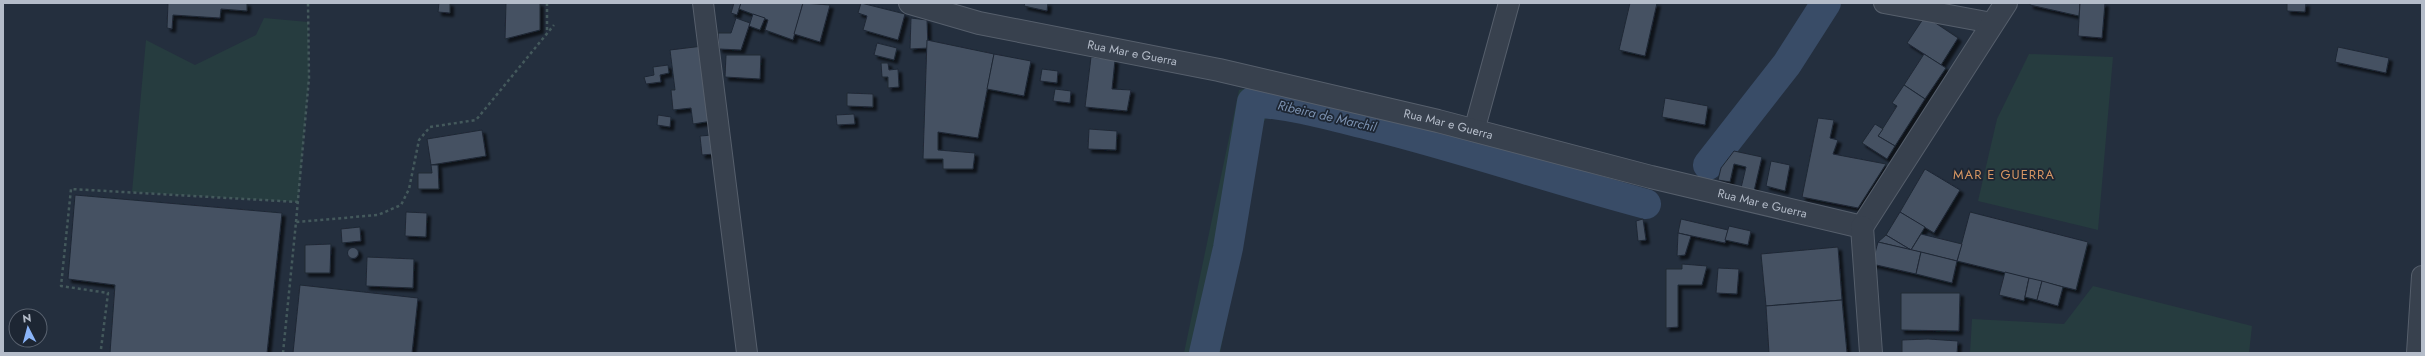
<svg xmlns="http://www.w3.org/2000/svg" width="2425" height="356" font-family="Jost,sans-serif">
<defs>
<filter id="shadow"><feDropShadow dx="3.5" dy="3.5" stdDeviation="1" flood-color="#0009"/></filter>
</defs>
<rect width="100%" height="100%" fill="#242f3e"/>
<g fill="#263c3f">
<path d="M 264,18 L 308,22 L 309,78 L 298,202 L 132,192 L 146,40 L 195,65 L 256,35 Z"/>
<path d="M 2029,54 L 2113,57 L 2098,230 L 1978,201 L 1997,119 Z"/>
<path d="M 1252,87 L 1272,90 L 1270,113 L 1260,127 L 1249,209 L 1220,353 L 1184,353 L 1239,90 Z"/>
<path d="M 2093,286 L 2252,326 L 2249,353 L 1970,353 L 1972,319 L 2064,324 Z"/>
</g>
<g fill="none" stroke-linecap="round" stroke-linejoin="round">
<g stroke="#394c67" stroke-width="30">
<path d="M 1708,165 L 1787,64 L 1826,3"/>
<path d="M 1204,353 L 1228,248 L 1252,102 C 1295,105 1332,116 1373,126 C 1465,149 1555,180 1646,204"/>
</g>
</g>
<g fill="#455162" stroke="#1f2835" filter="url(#shadow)">
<path d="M 168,3 L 247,3 L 247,11 L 221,9 L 220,18 L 173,15 L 172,29 L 167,28 Z"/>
<path d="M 439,3 L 450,3 L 450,13 L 438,12 Z"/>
<path d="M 506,3 L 540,3 L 540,30 L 505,39 Z"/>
<path d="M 734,3 L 741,3 L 737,15 L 731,13 Z"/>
<path d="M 741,3 L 803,3 L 793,40 L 765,30 L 768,20 L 739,9 Z"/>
<path d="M 803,3 L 830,5 L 820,42 L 794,34 Z"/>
<path d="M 861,3 L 905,14 L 898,40 L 863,30 L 867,16 L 858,13 Z"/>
<path d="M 1025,3 L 1048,3 L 1047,11 L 1024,6 Z"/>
<path d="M 1630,3 L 1657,3 L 1645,56 L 1619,50 Z"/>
<path d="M 2030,3 L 2080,3 L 2079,16 L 2030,5 Z"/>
<path d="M 2080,3 L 2105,3 L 2102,38 L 2078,36 Z"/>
<path d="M 2287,3 L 2306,3 L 2305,12 L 2287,11 Z"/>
<path d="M 753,14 L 765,18 L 760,30 L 749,26 Z"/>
<path d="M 1925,16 L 1958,38 L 1941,65 L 1907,43 Z"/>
<path d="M 736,18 L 750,23 L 741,50 L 719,49 L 718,33 L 731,33 Z"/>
<path d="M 911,18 L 927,20 L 928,48 L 910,49 Z"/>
<path d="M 927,40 L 994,54 L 978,138 L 938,132 L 938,150 L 975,153 L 973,169 L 943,169 L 943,159 L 923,159 Z"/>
<path d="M 877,43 L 897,48 L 894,60 L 874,55 Z"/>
<path d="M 703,46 L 712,121 L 693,124 L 691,108 L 673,110 L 671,90 L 675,90 L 670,50 Z"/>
<path d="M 2338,47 L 2389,58 L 2386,73 L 2335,62 Z"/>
<path d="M 994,54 L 1031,61 L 1024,96 L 987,89 Z"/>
<path d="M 1924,54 L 1946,68 L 1925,99 L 1904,85 Z"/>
<path d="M 726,55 L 761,55 L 760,79 L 725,77 Z"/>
<path d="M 1091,57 L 1115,60 L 1112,89 L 1131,90 L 1127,111 L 1085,107 Z"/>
<path d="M 881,63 L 888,63 L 889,70 L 898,69 L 899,87 L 888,88 L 888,77 L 882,77 Z"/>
<path d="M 668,65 L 669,73 L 660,75 L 661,82 L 646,84 L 644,77 L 654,75 L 653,67 Z"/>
<path d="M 1042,69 L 1058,71 L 1057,83 L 1040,81 Z"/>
<path d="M 1904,85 L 1925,99 L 1895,146 L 1878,136 L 1897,106 L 1892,103 Z"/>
<path d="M 1055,89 L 1071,91 L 1070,103 L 1053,101 Z"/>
<path d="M 847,93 L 873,94 L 873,107 L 847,106 Z"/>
<path d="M 1665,98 L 1708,106 L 1705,125 L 1662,117 Z"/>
<path d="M 854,114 L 855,124 L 837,125 L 836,115 Z"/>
<path d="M 658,115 L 671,117 L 670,127 L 657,125 Z"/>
<path d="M 1818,118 L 1834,120 L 1830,138 L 1838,140 L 1833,154 L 1886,164 L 1858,208 L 1802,197 Z"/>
<path d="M 1875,124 L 1883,129 L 1878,136 L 1895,146 L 1887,159 L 1862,143 Z"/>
<path d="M 1089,129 L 1117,131 L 1116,150 L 1088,149 Z"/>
<path d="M 482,130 L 486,156 L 431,165 L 427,139 Z"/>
<path d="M 713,135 L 714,154 L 702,155 L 700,136 Z"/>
<path d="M 1734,151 L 1762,157 L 1754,191 L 1741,188 L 1746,167 L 1734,164 L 1730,182 L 1718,180 L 1721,168 Z"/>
<path d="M 1771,161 L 1790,165 L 1785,191 L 1766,186 Z"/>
<path d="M 431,165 L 438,165 L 439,189 L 418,189 L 418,173 L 432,173 Z"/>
<path d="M 1925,169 L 1960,190 L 1934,233 L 1900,212 Z"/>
<path d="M 75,195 L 282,213 L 267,353 L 110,353 L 115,285 L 68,279 Z"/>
<path d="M 406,212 L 427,213 L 426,237 L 405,236 Z"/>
<path d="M 1900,212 L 1925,227 L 1911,250 L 1886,235 Z"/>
<path d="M 1970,212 L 2088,242 L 2076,290 L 1957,261 Z"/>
<path d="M 1643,219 L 1646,240 L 1638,241 L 1636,221 Z"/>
<path d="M 1681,219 L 1728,230 L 1725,243 L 1678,233 Z"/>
<path d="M 1729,226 L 1751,231 L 1748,245 L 1725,240 Z"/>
<path d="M 360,227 L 361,241 L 342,243 L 341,229 Z"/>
<path d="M 1678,233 L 1691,236 L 1685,255 L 1677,256 Z"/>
<path d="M 1921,234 L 1962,244 L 1957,261 L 1911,250 Z"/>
<path d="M 1886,235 L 1911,250 L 1878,242 Z"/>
<path d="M 1878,242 L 1921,252 L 1916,274 L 1872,264 Z"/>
<path d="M 331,244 L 330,273 L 305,273 L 305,245 Z"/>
<path d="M 1838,247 L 1842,300 L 1766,306 L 1761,254 Z"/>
<circle cx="353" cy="253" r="5.5"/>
<path d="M 1921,252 L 1957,261 L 1952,283 L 1916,274 Z"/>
<path d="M 367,257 L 414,259 L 413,288 L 366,286 Z"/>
<path d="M 1682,264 L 1707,266 L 1702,285 L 1678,285 L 1678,327 L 1666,328 L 1666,269 L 1682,269 Z"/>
<path d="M 1718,268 L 1739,269 L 1737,294 L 1716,293 Z"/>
<path d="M 2005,272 L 2029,278 L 2024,301 L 1999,295 Z"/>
<path d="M 2029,278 L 2042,281 L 2037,300 L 2025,297 Z"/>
<path d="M 2042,281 L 2063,287 L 2058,306 L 2037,300 Z"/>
<path d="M 300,285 L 418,298 L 412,353 L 293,353 Z"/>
<path d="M 1901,293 L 1960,293 L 1959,331 L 1901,330 Z"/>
<path d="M 1842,300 L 1847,353 L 1769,353 L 1766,306 Z"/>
<path d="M 1928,339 L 1958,341 L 1957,353 L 1902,353 L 1902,340 Z"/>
</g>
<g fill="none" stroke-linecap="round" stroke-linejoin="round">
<g stroke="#565f6c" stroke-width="22">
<g id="minor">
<path d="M 703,3 L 747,353"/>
<path d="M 1884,3 L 1992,23"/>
<path d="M 1474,131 L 1509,3"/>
<path d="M 2417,353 L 2422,276"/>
</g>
</g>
<g stroke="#565f6c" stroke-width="24">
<g id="tertiary">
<path id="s1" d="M 910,3 L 979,23 L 1219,70 L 1438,121 L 1651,177 L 1862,227"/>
<path d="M 1862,227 L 2006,3"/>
<path d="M 1862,227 L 1871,353"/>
</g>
</g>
<g stroke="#44595c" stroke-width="2.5" stroke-dasharray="3 3" stroke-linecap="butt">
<path d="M 547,3 L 547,32"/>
<path d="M 296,222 L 309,78 L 308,3"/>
<path d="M 101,349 L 108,293 L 61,286 L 71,189 L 298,202"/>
<path d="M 283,353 L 296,222 L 378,215 L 401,205 L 409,189 L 419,140 L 430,127 L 476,120 L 554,25"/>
</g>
<use href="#minor" stroke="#38414e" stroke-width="20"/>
<use href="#tertiary" stroke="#38414e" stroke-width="22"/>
</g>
<g text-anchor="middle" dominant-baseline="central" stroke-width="3.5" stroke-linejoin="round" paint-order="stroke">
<g font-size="12" fill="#b4bcc9" stroke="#1d2633">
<text stroke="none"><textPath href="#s1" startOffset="228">Rua Mar e Guerra</textPath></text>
<text stroke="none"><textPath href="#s1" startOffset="552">Rua Mar e Guerra</textPath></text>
<text stroke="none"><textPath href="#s1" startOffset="876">Rua Mar e Guerra</textPath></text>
</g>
<g font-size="13" font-style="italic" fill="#7c92b1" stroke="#1d2633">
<text transform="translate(1327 116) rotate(13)">Ribeira de Marchil</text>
</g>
<g font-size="13" letter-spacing="1" fill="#d59563" stroke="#1d2633">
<text x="2004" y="174">MAR E GUERRA</text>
</g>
</g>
<rect width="2425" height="356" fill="none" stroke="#b4bcc9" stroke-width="8"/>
<g transform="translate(28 328) rotate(354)"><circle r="19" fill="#1d2633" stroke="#59626f"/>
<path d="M0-3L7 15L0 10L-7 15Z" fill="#8ab4f8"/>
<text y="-6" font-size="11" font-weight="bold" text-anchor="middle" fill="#b4bcc9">N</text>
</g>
</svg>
